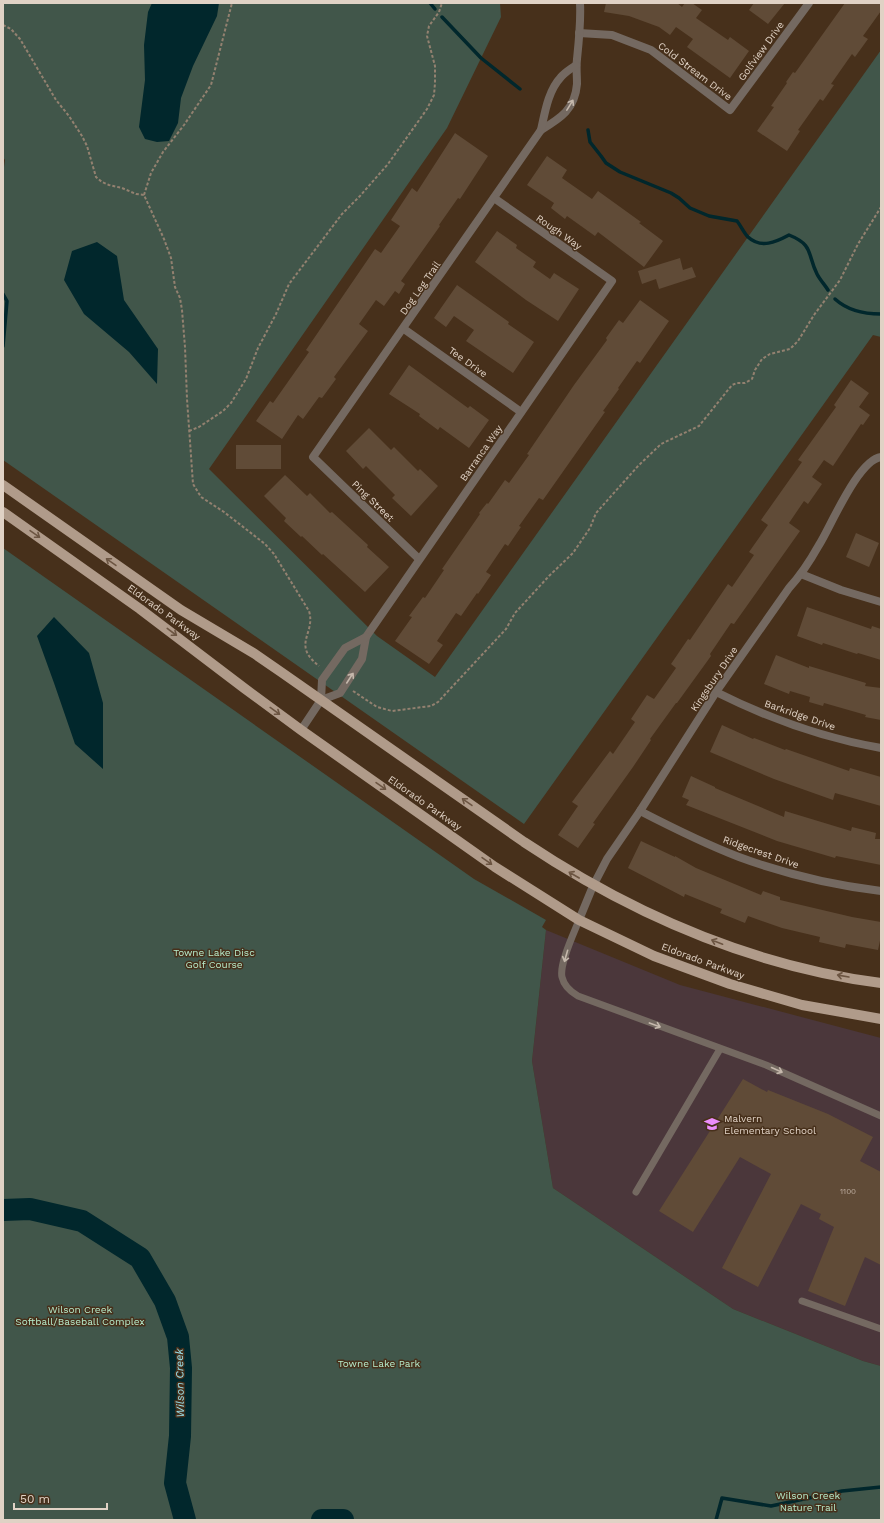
<svg xmlns="http://www.w3.org/2000/svg" width="884" height="1523" font-family="'Work Sans',sans-serif">
<rect width="100%" height="100%" fill="#47301b"/>
<path fill="#4b373b" d="M 546,930 L 680,985 L 881,1038 L 881,1366 L 863,1361 L 733,1309 L 553,1188 L 532,1061 Z"/>
<g fill="#41564a">
<path d="M 3,3 L 500,3 L 501,17 L 447,128 L 209,469 L 377,636 L 435,677 L 881,50 L 881,337 L 873,335 L 524,824 L 3,460 L 3,174 L 5,160 L 3,157 Z"/>
<path d="M 3,548 L 474,879 L 546,920 L 542,927 L 546,930 L 532,1061 L 553,1188 L 733,1309 L 863,1361 L 881,1366 L 881,1520 L 3,1520 Z"/>
</g>
<g fill="#01272c">
<path d="M 152,3 L 219,3 L 217,16 L 193,66 L 181,98 L 178,123 L 169,141 L 157,142 L 145,139 L 139,127 L 145,80 L 144,45 L 148,12 Z"/>
<path d="M 97,242 L 117,256 L 124,300 L 158,349 L 157,384 L 129,352 L 84,314 L 64,280 L 72,251 Z"/>
<path d="M 54,617 L 89,653 L 103,703 L 103,769 L 75,744 L 54,683 L 37,636 Z"/>
</g>
<g fill="none" stroke-linecap="round" stroke-linejoin="round">
<g stroke="#01272c" stroke-width="3.5">
<path d="M 430,3 L 435,9"/>
<path d="M 442,17 L 481,58 L 520,89"/>
<path d="M 588,130 L 590,142 L 601,156 L 606,163 L 620,172 L 671,193 L 679,198 L 690,208 L 709,216 L 737,221 C 741,226 744,233 748,237 C 761,249 776,242 789,235 C 814,245 807,254 817,274 C 820,280 825,285 828,290"/>
<path d="M 3,294 L 7,301 L 3,346"/>
<path d="M 835,299 C 847,310 865,314 881,314"/>
<path d="M 716,1520 L 722,1498 L 771,1506 L 842,1491 L 881,1487"/>
</g>
<g stroke="#01272c" stroke-width="22">
<path d="M 3,1210 L 30,1209 L 82,1221 L 140,1258 L 165,1301 L 178,1337 L 181,1368 L 180,1436 L 175,1483 L 185,1520"/>
<path d="M 322,1520 L 343,1520"/>
</g>
</g>
<g fill="#604b37">
<path d="M 606,3 L 677,3 L 682,7 L 685,3 L 692,3 L 702,10 L 696,18 L 728,40 L 730,37 L 749,51 L 730,78 L 687,47 L 693,39 L 676,27 L 670,35 L 659,27 L 629,16 L 604,12 Z"/>
<path d="M 754,3 L 785,3 L 768,24 L 749,10 Z"/>
<path d="M 845,3 L 881,3 L 881,11 L 863,36 L 868,39 L 855,57 L 852,54 L 831,84 L 834,85 L 823,101 L 820,99 L 798,130 L 800,131 L 787,151 L 757,131 L 774,107 L 771,106 L 787,83 L 786,82 L 793,72 L 795,73 Z"/>
<path d="M 455,133 L 488,156 L 460,199 L 458,198 L 439,225 L 440,226 L 401,281 L 405,284 L 399,294 L 395,291 L 384,306 L 376,300 L 359,324 L 368,331 L 334,377 L 336,379 L 322,398 L 319,397 L 303,419 L 298,415 L 282,439 L 256,421 L 270,401 L 273,403 L 309,352 L 306,350 L 375,249 L 381,253 L 400,226 L 391,220 L 412,188 L 417,192 Z"/>
<path d="M 547,156 L 567,170 L 562,178 L 592,199 L 598,191 L 641,222 L 639,223 L 663,241 L 644,267 L 598,232 L 595,236 L 567,216 L 565,219 L 551,208 L 554,203 L 527,185 Z"/>
<path d="M 497,231 L 517,245 L 516,248 L 536,262 L 533,267 L 550,279 L 554,273 L 579,289 L 558,321 L 526,300 L 475,262 Z"/>
<path d="M 680,258 L 683,270 L 692,267 L 696,277 L 659,289 L 656,279 L 642,284 L 638,271 Z"/>
<path d="M 457,285 L 509,322 L 508,324 L 534,342 L 513,373 L 466,341 L 474,330 L 454,316 L 446,327 L 434,318 Z"/>
<path d="M 640,300 L 669,321 L 640,363 L 637,361 L 618,388 L 619,389 L 603,411 L 605,412 L 543,500 L 539,498 L 519,526 L 521,527 L 508,546 L 505,544 L 486,572 L 491,575 L 478,594 L 477,593 L 461,616 L 456,613 L 437,641 L 443,645 L 429,664 L 395,641 L 412,617 L 409,616 L 423,597 L 425,598 L 444,570 L 442,569 L 480,514 L 479,513 L 487,503 L 488,504 L 505,480 L 509,483 L 529,455 L 527,454 L 574,385 L 607,340 L 606,338 L 619,320 L 623,323 Z"/>
<path d="M 409,365 L 468,408 L 470,406 L 489,420 L 469,448 L 440,427 L 438,430 L 419,416 L 420,414 L 389,394 Z"/>
<path d="M 851,380 L 869,393 L 859,407 L 870,415 L 863,425 L 861,424 L 833,466 L 824,460 L 812,477 L 822,484 L 808,504 L 804,501 L 789,523 L 800,531 L 734,624 L 731,623 L 710,654 L 711,656 L 677,703 L 676,703 L 650,739 L 651,740 L 633,767 L 593,823 L 595,824 L 578,848 L 558,835 L 578,806 L 572,802 L 610,751 L 613,754 L 635,722 L 631,719 L 647,695 L 654,699 L 676,668 L 671,664 L 688,639 L 690,640 L 728,584 L 732,587 L 754,555 L 749,552 L 768,525 L 761,520 L 802,462 L 798,460 L 836,407 L 834,405 Z"/>
<path d="M 369,428 L 391,450 L 394,447 L 418,471 L 420,469 L 438,486 L 411,516 L 392,498 L 395,495 L 366,466 L 363,469 L 346,451 Z"/>
<rect x="236" y="445" width="45" height="24"/>
<path d="M 285,475 L 307,496 L 310,493 L 330,513 L 332,512 L 368,545 L 367,547 L 389,567 L 365,592 L 323,554 L 322,555 L 302,536 L 301,537 L 284,521 L 286,518 L 264,496 Z"/>
<path d="M 856,533 L 879,543 L 869,567 L 846,557 Z"/>
<path d="M 807,607 L 871,629 L 872,626 L 881,629 L 881,660 L 858,653 L 857,654 L 823,643 L 822,645 L 797,636 Z"/>
<path d="M 776,655 L 809,668 L 809,666 L 866,683 L 865,686 L 881,688 L 881,720 L 865,717 L 866,715 L 824,703 L 823,706 L 809,702 L 810,697 L 790,691 L 789,694 L 764,684 Z"/>
<path d="M 722,725 L 753,739 L 754,738 L 785,750 L 786,749 L 849,771 L 850,768 L 881,777 L 881,806 L 835,793 L 833,800 L 774,779 L 710,752 Z"/>
<path d="M 691,776 L 715,787 L 715,788 L 784,817 L 785,811 L 851,831 L 852,827 L 876,833 L 875,839 L 881,839 L 881,865 L 836,856 L 835,858 L 777,841 L 686,805 L 689,800 L 682,797 Z"/>
<path d="M 641,841 L 675,857 L 675,856 L 696,868 L 761,895 L 763,891 L 780,897 L 780,900 L 852,917 L 881,922 L 881,936 L 878,950 L 846,944 L 845,948 L 819,942 L 820,937 L 782,928 L 748,916 L 745,923 L 720,913 L 722,909 L 685,894 L 684,897 L 628,868 Z"/>
<path d="M 743,1079 L 767,1092 L 768,1090 L 828,1114 L 873,1137 L 860,1161 L 881,1172 L 881,1265 L 865,1257 L 845,1306 L 808,1291 L 834,1227 L 819,1219 L 821,1214 L 801,1204 L 758,1287 L 722,1268 L 771,1174 L 740,1157 L 693,1232 L 659,1211 Z"/>
</g>
<g fill="none" stroke-linecap="round" stroke-linejoin="round">
<g stroke="#938170" stroke-width="2" stroke-dasharray="3 2" stroke-linecap="butt">
<path d="M 3,25 L 11,29 L 20,39 L 56,100 L 69,116 L 82,136 L 87,146 L 96,177 L 102,182 L 109,185 L 122,188 L 136,194 L 144,195 L 164,239 L 171,258 L 175,287 L 180,298 L 182,310 L 185,347 L 187,399 L 193,484 L 201,497 L 224,512 L 265,544 L 274,554 L 309,611 C 316,634 291,644 319,666"/>
<path d="M 144,195 L 151,173 L 163,152 L 184,125 L 211,85 L 232,3"/>
<path d="M 189,431 L 199,427 L 223,411 L 231,403 L 246,379 L 258,348 L 276,314 L 289,284 L 342,214 L 360,196 L 388,164 L 427,109 L 434,95 L 435,83 L 435,66 L 427,36 L 429,26 L 439,12 L 442,3"/>
<path d="M 353,691 L 377,707 L 392,711 L 431,706 L 438,702 L 506,629 L 515,613 L 549,576 L 573,553 L 590,528 L 596,513 L 638,466 L 661,444 L 699,426 L 732,385 L 737,383 L 745,383 L 752,379 L 755,370 L 762,359 L 770,354 L 790,349 L 798,341 L 814,315 L 840,280 L 858,244 L 881,207"/>
</g>
<g stroke="#746961" stroke-width="7">
<path d="M 579,920 C 574,933 559,964 562,977 C 564,986 571,992 578,996 L 766,1065 L 881,1116"/>
<path d="M 636,1192 L 720,1049"/>
<path d="M 802,1301 L 881,1329"/>
</g>
<g stroke="#746961" stroke-width="8">
<path d="M 579,33 L 612,35 L 651,50 L 730,110 L 809,3"/>
<path d="M 541,130 C 561,118 575,109 577,84 C 577,75 576,67 577,59 C 579,40 581,22 580,3"/>
<path d="M 404,329 L 521,412"/>
<path d="M 419,559 L 313,457 L 541,130 C 545,112 548,91 561,77 C 565,72 571,69 576,65"/>
<path d="M 801,574 L 841,590 L 881,602"/>
<path d="M 716,692 C 768,718 823,738 881,748"/>
<path d="M 321,700 L 340,693 L 362,659 L 366,637 L 612,281 L 494,198"/>
<path d="M 301,730 L 321,700 L 322,680 L 345,648 L 366,637"/>
<path d="M 640,811 C 673,828 705,844 739,857 C 785,874 833,885 881,891"/>
<path d="M 579,920 L 593,886 L 607,859 L 640,811 L 716,692 L 789,588 C 801,575 810,561 819,545 C 831,526 858,460 881,457"/>
</g>
<g stroke="#b09b8a" stroke-width="10">
<path d="M 3,485 L 181,610 L 255,654 L 281,672 L 524,842 C 632,914 751,966 881,983"/>
<path d="M 3,512 L 140,609 L 244,688 L 301,730 L 495,867 L 579,920 L 654,956 L 730,984 L 802,1005 L 881,1019"/>
</g>
</g>
<defs><path id="oneway-shaft" d="M-6 0H5M1.5-3L5.5 0L1.5 3" fill="none" stroke-width="1.6" stroke-linecap="round" stroke-linejoin="round"/></defs>
<g stroke="#c5b8ac">
<use href="#oneway-shaft" transform="translate(570 105) rotate(-58)"/>
<use href="#oneway-shaft" transform="translate(350 678) rotate(-57)"/>
<use href="#oneway-shaft" transform="translate(566 956) rotate(106)"/>
<use href="#oneway-shaft" transform="translate(655 1025) rotate(20)"/>
<use href="#oneway-shaft" transform="translate(777 1070) rotate(24)"/>
</g>
<g stroke="#6c5542">
<use href="#oneway-shaft" transform="translate(35 534) rotate(35)"/>
<use href="#oneway-shaft" transform="translate(111 562) rotate(-145)"/>
<use href="#oneway-shaft" transform="translate(172 632) rotate(37)"/>
<use href="#oneway-shaft" transform="translate(275 711) rotate(36)"/>
<use href="#oneway-shaft" transform="translate(381 786) rotate(35)"/>
<use href="#oneway-shaft" transform="translate(467 802) rotate(-145)"/>
<use href="#oneway-shaft" transform="translate(487 861) rotate(35)"/>
<use href="#oneway-shaft" transform="translate(574 875) rotate(-150)"/>
<use href="#oneway-shaft" transform="translate(717 942) rotate(-159)"/>
<use href="#oneway-shaft" transform="translate(843 976) rotate(-170)"/>
</g>
<defs>
<g id="school-bare" transform="scale(1.2)"><path d="M0-5L7-2L0 1L-7-2ZM-4 1L0 2.5L4 1V4Q0 6-4 4Z" fill="#eb8dfb" stroke="#47301b" stroke-width="2.5" paint-order="stroke"/></g>
</defs>
<g fill-rule="evenodd">
<use href="#school-bare" x="712" y="1124"/>
</g>
<g text-anchor="middle" dominant-baseline="central" stroke-width="3" stroke-linejoin="round" paint-order="stroke">
<g font-size="8" fill="#c0b0a2">
<text x="848" y="1191">1100</text>
</g>
<g font-size="10" fill="#e0d2c5" stroke="#47301b">
<text transform="translate(761 51) rotate(-54)">Golfview Drive</text>
<text transform="translate(695 71) rotate(37)">Cold Stream Drive</text>
<text transform="translate(559 232) rotate(35)">Rough Way</text>
<text transform="translate(420 288) rotate(-55)">Dog Leg Trail</text>
<text transform="translate(468 362) rotate(35)">Tee Drive</text>
<text transform="translate(481 453) rotate(-55)">Barranca Way</text>
<text transform="translate(373 501) rotate(44)">Ping Street</text>
<text transform="translate(164 612) rotate(36)">Eldorado Parkway</text>
<text transform="translate(714 679) rotate(-56)">Kingsbury Drive</text>
<text transform="translate(800 715) rotate(19)">Barkridge Drive</text>
<text transform="translate(425 803) rotate(35)">Eldorado Parkway</text>
<text transform="translate(761 852) rotate(19)">Ridgecrest Drive</text>
<text transform="translate(703 961) rotate(20)">Eldorado Parkway</text>
</g>
<g font-size="10" fill="#b6eccc" stroke="#47301b">
<text x="214" y="952">Towne Lake Disc<tspan x="214" dy="12">Golf Course</tspan></text>
<text x="80" y="1309">Wilson Creek<tspan x="80" dy="12">Softball/Baseball Complex</tspan></text>
<text x="379" y="1363">Towne Lake Park</text>
<text x="808" y="1495">Wilson Creek<tspan x="808" dy="12">Nature Trail</tspan></text>
</g>
<g font-size="10" fill="#e0d2c5" stroke="#47301b" text-anchor="start">
<text x="724" y="1118">Malvern<tspan x="724" dy="12">Elementary School</tspan></text>
</g>
<g font-size="11" font-style="italic" fill="#9ae0eb" stroke="#47301b">
<text transform="translate(180 1383) rotate(-91)">Wilson Creek</text>
</g>
</g>
<rect width="884" height="1523" fill="none" stroke="#e0d2c5" stroke-width="8"/>
<path d="M14 1503v6h93v-6" fill="none" stroke="#e0d2c5" stroke-width="2"/>
<text x="20" y="1503" font-size="12" fill="#e0d2c5" stroke="#47301b" stroke-width="3" paint-order="stroke">50 m</text>
</svg>
